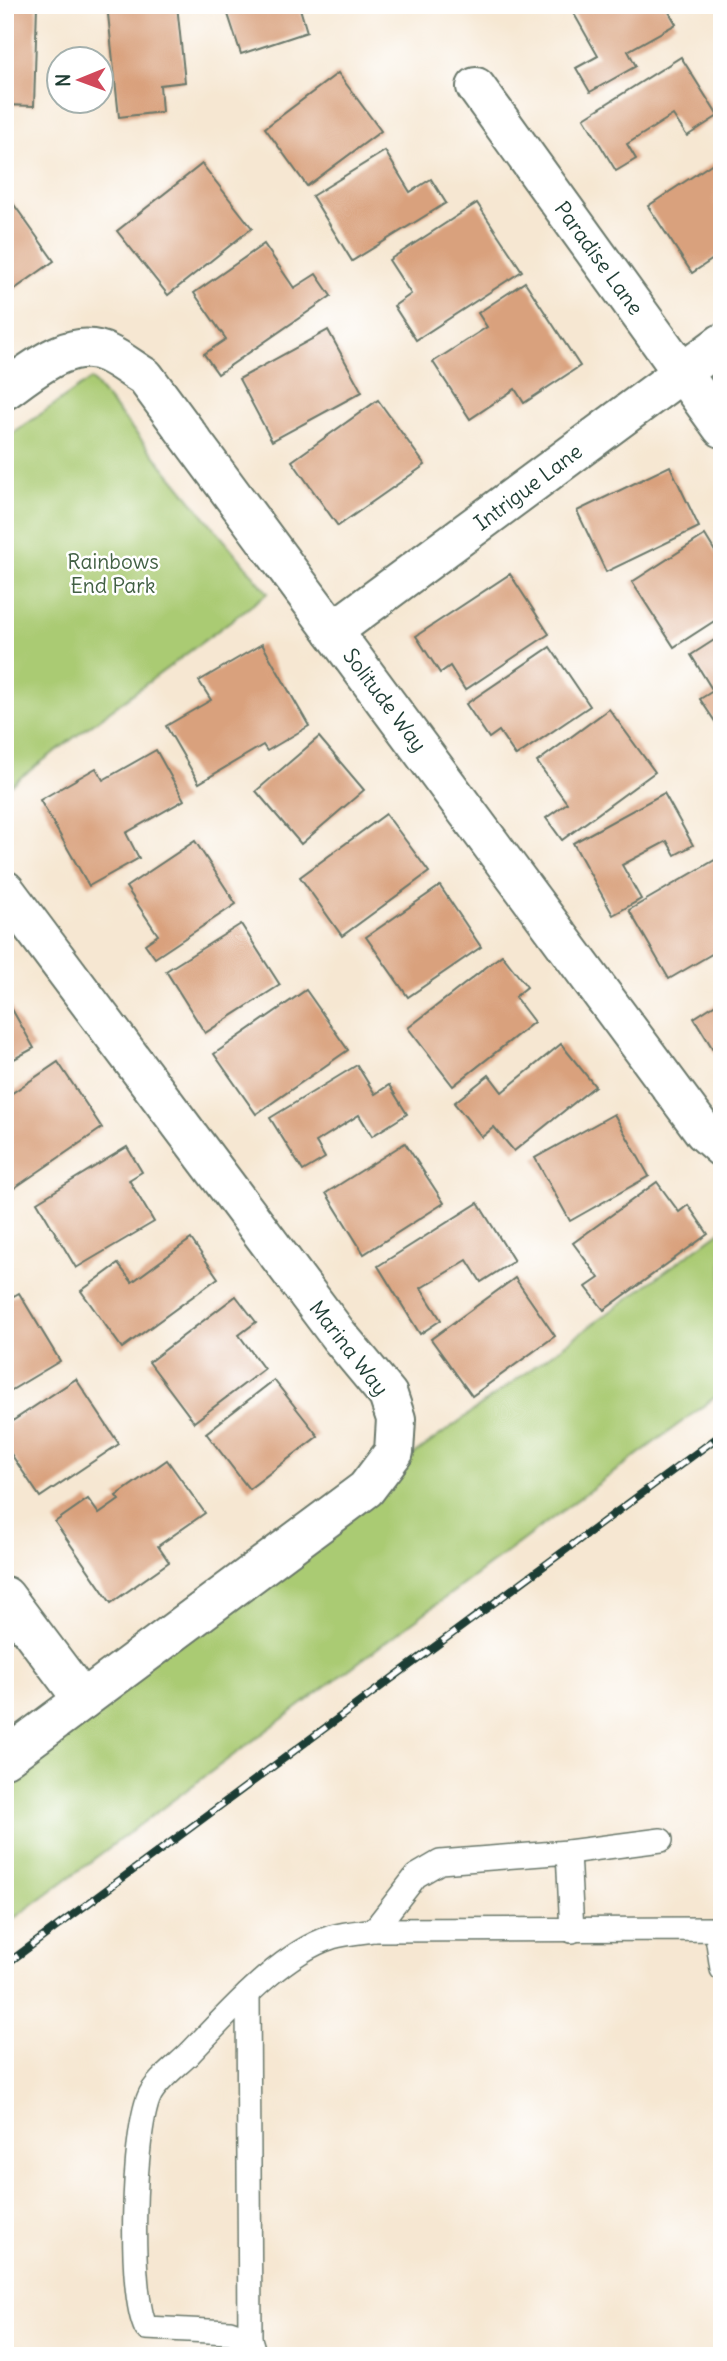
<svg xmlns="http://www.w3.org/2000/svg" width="727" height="2361" font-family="Delius,sans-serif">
<rect width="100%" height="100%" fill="#fff"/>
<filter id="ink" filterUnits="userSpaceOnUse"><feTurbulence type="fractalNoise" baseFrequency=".0143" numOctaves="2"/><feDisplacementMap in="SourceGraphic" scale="14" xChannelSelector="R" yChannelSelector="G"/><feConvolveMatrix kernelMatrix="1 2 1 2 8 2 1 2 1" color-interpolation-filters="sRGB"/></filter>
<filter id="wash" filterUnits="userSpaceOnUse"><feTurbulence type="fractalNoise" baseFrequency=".00686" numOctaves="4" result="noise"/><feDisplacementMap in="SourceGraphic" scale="28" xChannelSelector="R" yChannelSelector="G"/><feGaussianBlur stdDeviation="1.57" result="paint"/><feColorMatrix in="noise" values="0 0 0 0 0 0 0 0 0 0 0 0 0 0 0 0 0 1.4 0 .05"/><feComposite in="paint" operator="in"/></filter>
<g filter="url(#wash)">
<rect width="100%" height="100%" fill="#f6e7d2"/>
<g fill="#aacb73" stroke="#648454" stroke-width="2">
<path d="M 91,379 L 268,593 L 5,789 L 5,439 Z"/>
<path d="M 722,1230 L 722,1392 L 5,1925 L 5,1752 Z"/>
</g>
<g id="blocks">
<g fill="#d9a17d">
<path d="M 5,5 L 37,5 L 34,106 L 5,105 Z"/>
<path d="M 107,5 L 177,5 L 185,82 L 160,85 L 162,112 L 119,117 Z"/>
<path d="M 225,5 L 299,5 L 307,32 L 241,54 Z"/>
<path d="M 569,5 L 665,5 L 676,24 L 628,51 L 636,66 L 590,92 L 576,68 L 598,56 Z"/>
<path d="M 681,57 L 718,116 L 687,136 L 673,115 L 627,144 L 636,159 L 616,171 L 584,118 Z"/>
<path d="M 338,73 L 381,131 L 307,186 L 265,128 Z"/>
<path d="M 385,151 L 410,192 L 431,179 L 446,203 L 352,261 L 312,196 Z"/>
<path d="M 722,157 L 722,253 L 692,273 L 648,206 Z"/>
<path d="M 202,164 L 252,228 L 168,295 L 117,231 Z"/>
<path d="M 5,192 L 54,261 L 5,296 Z"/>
<path d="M 477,203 L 522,271 L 416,340 L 394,306 L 411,294 L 389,260 Z"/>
<path d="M 264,244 L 294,288 L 316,274 L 331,296 L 218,374 L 204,354 L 226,339 L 194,293 Z"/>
<path d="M 525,282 L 580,366 L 524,403 L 515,389 L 470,419 L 433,362 L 487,327 L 478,313 Z"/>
<path d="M 328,330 L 362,392 L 272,441 L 239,379 Z"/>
<path d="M 378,400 L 425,465 L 338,526 L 292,461 Z"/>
<path d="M 670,466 L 699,527 L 606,572 L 577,511 Z"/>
<path d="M 705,535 L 722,563 L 722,616 L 674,647 L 632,582 Z"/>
<path d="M 510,574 L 549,634 L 465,690 L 450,666 L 440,673 L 416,636 Z"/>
<path d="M 722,635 L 722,723 L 718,726 L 700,699 L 713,691 L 691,655 Z"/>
<path d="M 262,644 L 309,726 L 267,751 L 263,745 L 199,783 L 166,726 L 211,700 L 199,681 Z"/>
<path d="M 550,647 L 590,706 L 516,756 L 499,731 L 489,738 L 466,704 Z"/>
<path d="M 609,709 L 655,772 L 562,840 L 546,818 L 567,803 L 537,762 Z"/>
<path d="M 319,737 L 364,790 L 301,844 L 256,791 Z"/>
<path d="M 156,750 L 184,800 L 126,833 L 139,858 L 89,886 L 40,800 L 96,768 L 103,780 Z"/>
<path d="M 664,793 L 693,845 L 675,855 L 667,841 L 622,865 L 641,899 L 613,915 L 573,843 Z"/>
<path d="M 386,814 L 429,872 L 342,936 L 300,877 Z"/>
<path d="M 195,841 L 236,904 L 155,958 L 145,944 L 158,935 L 126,887 Z"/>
<path d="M 720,857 L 722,948 L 669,979 L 629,910 Z"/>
<path d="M 440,886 L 481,947 L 408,997 L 366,937 Z"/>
<path d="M 241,924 L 280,985 L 205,1033 L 166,971 Z"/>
<path d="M 502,955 L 527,987 L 515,997 L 534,1022 L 453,1086 L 408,1028 Z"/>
<path d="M 306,990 L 348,1050 L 256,1114 L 214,1054 Z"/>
<path d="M 5,997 L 34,1048 L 5,1064 Z"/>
<path d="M 722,1000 L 722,1064 L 694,1018 Z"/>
<path d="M 561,1044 L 595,1086 L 514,1151 L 494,1127 L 482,1137 L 454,1103 L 489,1075 L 502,1092 Z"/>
<path d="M 58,1062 L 102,1128 L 13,1189 L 5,1178 L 5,1098 Z"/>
<path d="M 357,1065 L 375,1094 L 389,1085 L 407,1114 L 372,1136 L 359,1115 L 316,1142 L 325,1158 L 303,1171 L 270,1118 Z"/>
<path d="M 614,1114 L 649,1176 L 570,1221 L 535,1158 Z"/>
<path d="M 405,1143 L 444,1203 L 364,1254 L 326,1193 Z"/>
<path d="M 127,1147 L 142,1172 L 129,1180 L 154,1222 L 76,1268 L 37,1202 Z"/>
<path d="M 657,1182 L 679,1212 L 688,1205 L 708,1234 L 604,1310 L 586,1287 L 599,1278 L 573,1243 Z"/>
<path d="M 478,1203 L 514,1261 L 481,1282 L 467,1260 L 421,1288 L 441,1320 L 420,1334 L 378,1266 Z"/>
<path d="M 191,1239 L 218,1278 L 122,1348 L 81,1291 L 118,1264 L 132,1282 Z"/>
<path d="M 515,1278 L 555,1336 L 472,1396 L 431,1339 Z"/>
<path d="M 19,1293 L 60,1361 L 5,1394 L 5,1301 Z"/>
<path d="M 236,1296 L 256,1322 L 239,1335 L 264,1369 L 194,1422 L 149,1362 Z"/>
<path d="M 76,1379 L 119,1444 L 40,1497 L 5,1445 L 5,1426 Z"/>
<path d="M 274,1380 L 318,1436 L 249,1489 L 206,1433 Z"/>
<path d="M 167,1460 L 205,1513 L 158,1546 L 169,1562 L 111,1603 L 55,1522 L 88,1499 L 99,1514 L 119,1500 L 116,1496 Z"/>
</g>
</g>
</g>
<g filter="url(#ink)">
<use href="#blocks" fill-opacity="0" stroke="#6a786b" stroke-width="2"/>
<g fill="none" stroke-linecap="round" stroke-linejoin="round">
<g stroke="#6a786b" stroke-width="26">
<g id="service">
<path d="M 568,1852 L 661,1840"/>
<path d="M 374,1930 L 416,1876 L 440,1862 L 568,1852 L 572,1931"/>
<path d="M 248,1994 L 250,2339"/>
<path d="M 255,2356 L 250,2339 L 230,2332 L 146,2328 C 128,2292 133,2135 149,2097 C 155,2082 177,2066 189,2054 C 227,2015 279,1954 332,1937 C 346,1933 361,1932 374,1930 L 716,1929 L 722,1969"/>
</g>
</g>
<g stroke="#6a786b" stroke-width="42">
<g id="minor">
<path d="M 476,87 L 722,428"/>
<path d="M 5,390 C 32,371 72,335 108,354 C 121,360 133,370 145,377 L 704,1132 L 722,1148"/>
<path d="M 333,631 L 722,343"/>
<path d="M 5,890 L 339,1336 L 388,1395 L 396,1419 L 394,1452 L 366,1489 L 5,1758"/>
<path d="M 5,1596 L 83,1700"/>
</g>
</g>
<use href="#service" stroke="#fff" stroke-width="23"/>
<use href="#minor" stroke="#fff" stroke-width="38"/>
<g stroke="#1f3d34" stroke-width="8">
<path id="rail" d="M 5,1965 L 722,1434"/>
</g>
<use href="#rail" stroke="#fff" stroke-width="5" stroke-dasharray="16" stroke-linecap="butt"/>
</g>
</g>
<g text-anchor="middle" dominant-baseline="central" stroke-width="5" stroke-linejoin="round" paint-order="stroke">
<g font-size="21" fill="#1f3d34" stroke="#fff">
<text transform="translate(599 258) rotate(54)">Paradise Lane</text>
<text transform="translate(528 487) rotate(-37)">Intrigue Lane</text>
<text transform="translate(385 700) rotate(53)">Solitude Way</text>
<text transform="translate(349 1348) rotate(52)">Marina Way</text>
</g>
<g font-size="21" fill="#426044" stroke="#fff">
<text x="113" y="561">Rainbows<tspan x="113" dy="24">End Park</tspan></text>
</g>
</g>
<rect width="727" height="2361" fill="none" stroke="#fff" stroke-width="28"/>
<g transform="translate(80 80) rotate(269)"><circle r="33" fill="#ffffff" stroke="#a5b1ae" stroke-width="2"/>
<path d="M0-5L12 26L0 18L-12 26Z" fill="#d1495b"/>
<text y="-10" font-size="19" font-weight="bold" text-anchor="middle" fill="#1f3d34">N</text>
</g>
</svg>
